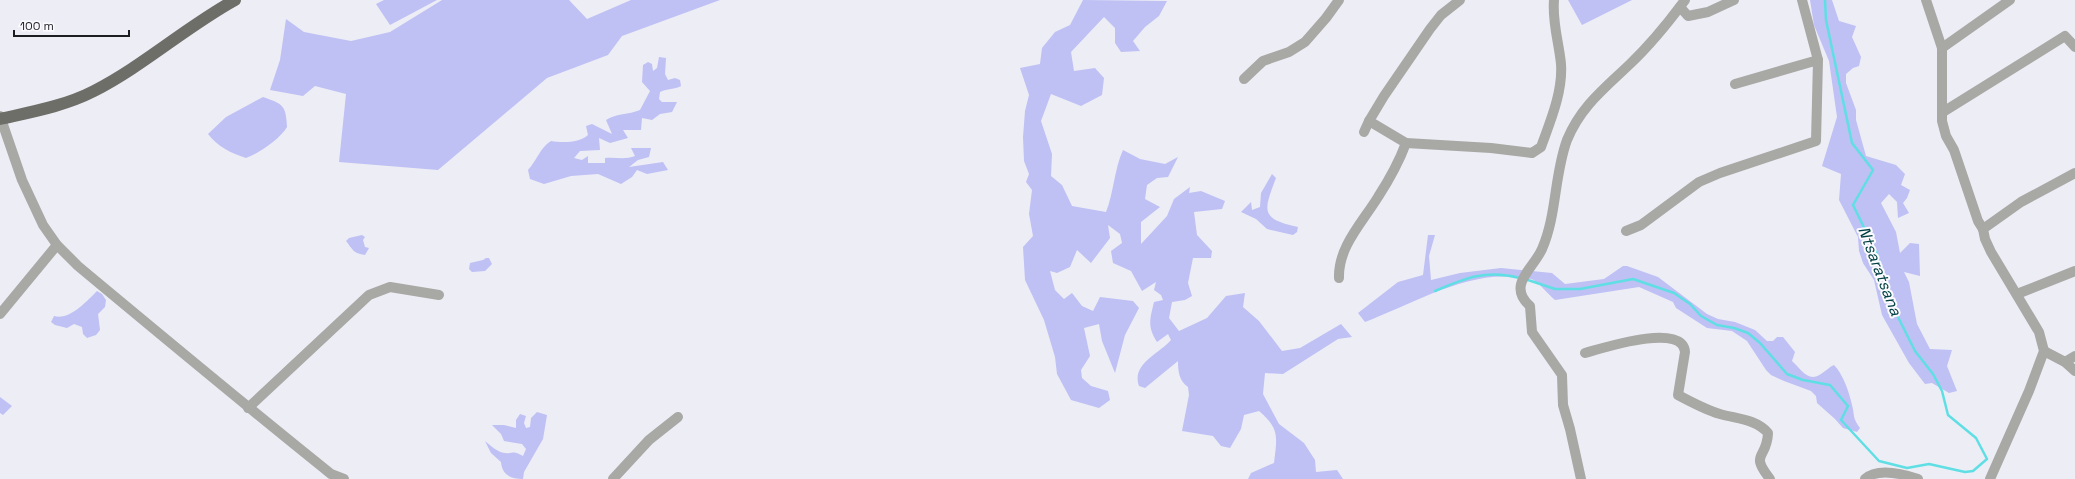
<svg xmlns="http://www.w3.org/2000/svg" width="2075" height="479" font-family="'Space Grotesk',sans-serif">
<rect width="100%" height="100%" fill="#ededf6"/>
<g fill="#bfc0f4">
<path d="M 384,0 L 437,0 L 390,25 L 376,4 Z"/>
<path d="M 442,0 L 569,0 L 587,19 L 631,0 L 720,0 L 622,36 L 608,55 L 547,78 L 438,170 L 339,162 L 346,94 L 315,86 L 303,96 L 270,90 L 280,60 L 286,19 L 304,32 L 351,41 L 390,32 Z"/>
<path d="M 1083,0 L 1167,1 L 1159,16 L 1145,27 L 1133,41 L 1140,51 L 1121,52 L 1115,43 L 1115,28 L 1104,17 L 1071,52 L 1074,71 L 1095,68 L 1104,78 L 1102,95 L 1081,106 L 1051,94 L 1041,121 L 1052,154 L 1051,176 L 1062,185 L 1072,206 L 1106,212 C 1114,192 1114,170 1123,150 L 1140,159 L 1165,164 L 1178,157 L 1168,177 L 1157,178 L 1147,185 L 1145,199 L 1160,207 L 1141,222 L 1141,244 L 1167,216 L 1174,199 L 1190,187 L 1189,193 L 1201,191 L 1225,201 L 1222,209 L 1194,212 L 1197,235 L 1212,251 L 1211,258 L 1193,258 L 1188,283 L 1192,296 L 1185,300 L 1172,302 L 1169,318 L 1179,331 L 1207,318 L 1226,296 L 1245,293 L 1243,307 L 1259,321 L 1282,351 L 1300,348 L 1341,324 L 1352,337 L 1338,339 L 1283,374 L 1265,373 L 1263,394 L 1279,424 L 1304,443 L 1315,460 L 1316,472 L 1337,470 L 1343,479 L 1248,479 L 1251,473 L 1274,463 C 1277,437 1280,429 1259,411 L 1244,415 L 1241,429 L 1230,448 L 1221,446 L 1213,436 L 1182,431 L 1189,395 L 1188,387 C 1179,381 1178,371 1178,361 L 1145,388 L 1139,386 C 1131,364 1159,354 1171,340 L 1168,334 L 1157,342 C 1147,326 1150,319 1154,302 L 1163,300 L 1161,295 L 1154,290 L 1156,282 L 1142,291 L 1131,271 L 1113,263 L 1111,251 L 1122,243 L 1120,234 L 1108,225 L 1110,238 L 1091,263 L 1077,250 L 1070,267 L 1057,273 L 1050,271 L 1055,290 L 1064,299 L 1072,293 L 1082,306 L 1093,311 L 1100,297 L 1133,301 L 1139,308 L 1125,335 L 1115,373 L 1102,341 L 1099,324 L 1084,328 L 1090,356 L 1081,370 L 1082,378 L 1091,386 L 1108,391 L 1110,400 L 1099,408 L 1071,400 L 1057,374 L 1055,357 L 1044,320 L 1025,280 L 1023,247 L 1033,236 L 1029,214 L 1032,190 L 1026,182 L 1029,174 L 1024,161 L 1023,137 L 1025,111 L 1029,95 L 1020,68 L 1040,64 L 1042,48 L 1055,32 L 1070,25 Z"/>
<path d="M 1568,0 L 1632,0 L 1582,25 Z"/>
<path d="M 1810,0 L 1832,0 L 1839,21 L 1856,26 L 1852,37 L 1861,57 L 1859,66 L 1853,68 L 1846,74 L 1846,83 L 1856,110 L 1856,120 L 1866,156 L 1896,165 L 1905,174 L 1901,185 L 1910,190 L 1907,198 L 1903,203 L 1909,213 L 1898,218 L 1897,202 L 1889,194 L 1881,203 L 1896,232 L 1900,253 L 1910,243 L 1919,244 L 1920,276 L 1904,272 L 1909,282 L 1917,324 L 1930,349 L 1952,350 L 1947,366 L 1957,391 L 1949,393 L 1932,383 L 1925,384 L 1909,363 L 1882,315 L 1874,280 L 1863,263 L 1859,251 L 1858,237 L 1839,200 L 1841,174 L 1822,166 L 1837,117 L 1829,61 L 1814,25 Z"/>
<path d="M 659,57 L 666,58 L 665,74 L 668,80 L 675,78 L 680,80 L 681,86 C 674,90 668,88 660,92 L 659,99 L 662,102 L 677,102 L 672,112 L 660,114 L 652,120 L 642,118 L 641,130 L 623,130 L 628,138 L 610,143 L 599,138 L 600,150 L 580,151 L 574,158 L 582,160 L 588,156 L 588,163 L 605,163 L 605,158 C 616,157 625,160 635,156 L 631,148 L 651,148 L 649,157 L 638,160 L 629,167 L 663,162 L 668,170 L 647,174 L 637,170 L 632,177 L 621,184 L 598,174 L 571,176 L 544,184 L 530,179 L 528,170 C 537,160 540,148 551,141 C 562,143 580,143 588,135 L 586,126 L 592,124 L 612,134 L 606,120 C 617,113 628,115 640,110 L 650,91 L 642,82 L 643,65 L 648,62 L 652,64 L 653,71 L 657,68 Z"/>
<path d="M 263,97 C 283,104 286,105 287,127 C 281,138 258,154 246,158 C 231,153 218,147 208,134 L 226,117 Z"/>
<path d="M 1272,174 L 1276,178 C 1264,210 1259,219 1298,227 L 1297,232 L 1293,235 L 1267,229 L 1256,219 L 1241,212 L 1251,202 L 1252,210 L 1260,207 L 1261,193 Z"/>
<path d="M 362,235 L 365,237 L 363,240 L 365,247 L 369,248 L 365,255 C 353,253 353,250 346,241 L 349,238 Z"/>
<path d="M 1428,235 L 1435,235 L 1429,256 L 1431,280 L 1460,273 L 1501,268 L 1552,273 L 1565,284 L 1604,279 L 1623,266 L 1627,266 L 1658,277 L 1707,314 L 1718,319 L 1735,322 L 1755,330 L 1767,341 L 1773,341 L 1777,337 L 1783,337 L 1795,352 L 1792,361 C 1801,369 1808,383 1821,374 C 1826,371 1829,367 1834,365 C 1843,374 1849,392 1852,405 C 1855,416 1852,417 1860,428 L 1857,432 L 1843,428 L 1835,419 L 1817,403 L 1816,396 L 1811,391 L 1784,381 L 1771,375 L 1766,370 L 1747,341 L 1732,331 L 1707,328 L 1676,308 L 1673,302 L 1639,287 L 1555,300 C 1548,294 1542,286 1535,281 C 1531,278 1524,278 1520,278 C 1469,269 1411,305 1365,322 L 1358,313 L 1398,282 L 1423,275 Z"/>
<path d="M 486,258 L 489,258 L 492,264 L 485,271 L 472,272 L 469,269 L 470,263 L 483,260 Z"/>
<path d="M 97,291 L 102,294 L 106,300 L 105,307 L 98,314 L 100,330 L 96,335 L 87,338 L 83,334 L 82,327 L 74,324 L 67,328 L 55,325 L 51,322 L 54,316 C 69,321 87,301 97,291 Z"/>
<path d="M 0,397 L 12,406 L 3,415 L 0,413 Z"/>
<path d="M 537,412 L 547,415 L 543,439 L 524,472 L 523,479 C 511,479 502,475 501,462 L 491,453 L 485,441 C 491,446 497,452 505,453 C 515,454 511,450 523,456 L 526,449 L 522,444 L 504,441 L 501,434 L 492,425 L 504,425 L 516,428 L 516,420 L 520,414 L 526,416 L 524,423 L 526,428 L 530,427 L 531,418 Z"/>
</g>
<g fill="none" stroke-linecap="round" stroke-linejoin="round">
<g stroke="#5fdfe4" stroke-width="2.5">
<path d="M 1525,279 L 1555,289 L 1580,289 L 1633,279 L 1674,293 L 1690,304 L 1701,316 L 1717,325 L 1734,328 L 1748,333 L 1760,343 L 1787,374 L 1803,380 L 1830,385 L 1848,406 L 1841,420 L 1879,461 L 1907,468 L 1929,464 L 1965,472 L 1973,471 L 1987,459 L 1976,438 L 1948,415 L 1942,391 L 1933,374 L 1915,351 L 1895,311 L 1877,254 L 1853,205 L 1873,170 L 1852,143 L 1826,20 L 1825,0"/>
<path d="M 1435,291 C 1465,278 1487,269 1520,278"/>
</g>
<g stroke="#a8a8a5" stroke-width="10">
<path d="M 1926,0 L 1942,48 L 1942,121 L 1946,136 L 1954,150 L 1978,221 L 1983,229"/>
<path d="M 1680,7 L 1688,16 L 1708,12 L 1734,0"/>
<path d="M 1942,48 L 2010,0"/>
<path d="M 1244,79 L 1263,61 L 1289,52 L 1305,42 L 1326,18 L 1339,0"/>
<path d="M 1735,84 L 1818,60"/>
<path d="M 1943,112 L 2065,36 L 2075,47"/>
<path d="M 0,116 L 22,180 L 43,225 L 57,245 L 78,266 C 162,336 246,406 331,474 L 344,479"/>
<path d="M 1364,132 L 1369,121"/>
<path d="M 1406,143 L 1491,148 L 1532,153 L 1541,147 C 1550,122 1563,92 1561,64 C 1559,43 1552,22 1554,0"/>
<path d="M 1626,231 L 1641,225 L 1699,182 L 1720,173 L 1816,141 L 1818,60 L 1802,0"/>
<path d="M 1339,278 C 1338,247 1362,223 1378,197 C 1389,180 1399,162 1406,143 L 1369,121 L 1384,96 L 1430,29 L 1441,15 L 1460,0"/>
<path d="M 2017,294 L 2075,271"/>
<path d="M 0,314 L 57,245"/>
<path d="M 2044,351 L 2065,362 L 2075,371"/>
<path d="M 1585,353 C 1603,348 1683,322 1685,352 L 1678,395 C 1691,402 1706,410 1720,414 C 1737,419 1756,419 1768,433 C 1767,460 1749,452 1770,479"/>
<path d="M 2065,362 L 2075,356"/>
<path d="M 248,408 L 369,295 L 390,287 L 439,295"/>
<path d="M 613,479 L 649,440 L 678,417"/>
<path d="M 1581,479 L 1570,429 L 1563,405 L 1562,375 L 1532,332 L 1530,306 C 1506,285 1534,268 1542,249 C 1557,215 1554,175 1567,140 C 1581,106 1605,88 1630,64 C 1651,44 1668,23 1685,0"/>
<path d="M 1865,479 C 1878,467 1903,474 1918,479"/>
<path d="M 1990,479 L 2029,391 L 2044,351 L 2039,332 L 1991,252 L 1985,239 L 1983,229 L 2021,202 L 2075,173"/>
</g>
<path stroke="#6e6e68" stroke-width="12" d="M 0,119 C 31,112 65,106 94,91 C 143,66 186,27 235,0"/>
</g>
<g text-anchor="middle" dominant-baseline="central" stroke-width="4" stroke-linejoin="round" paint-order="stroke">
<g font-size="16" font-style="italic" fill="#004042" stroke="#fbfbff">
<text transform="translate(1880 271) rotate(69)">Ntsaratsana</text>
</g>
</g>
<path d="M14 30v6h115v-6" fill="none" stroke="#1c1d20" stroke-width="2"/>
<text x="20" y="30" font-size="12" fill="#1c1d20" stroke="#fbfbff" stroke-width="3" paint-order="stroke">100 m</text>
</svg>
